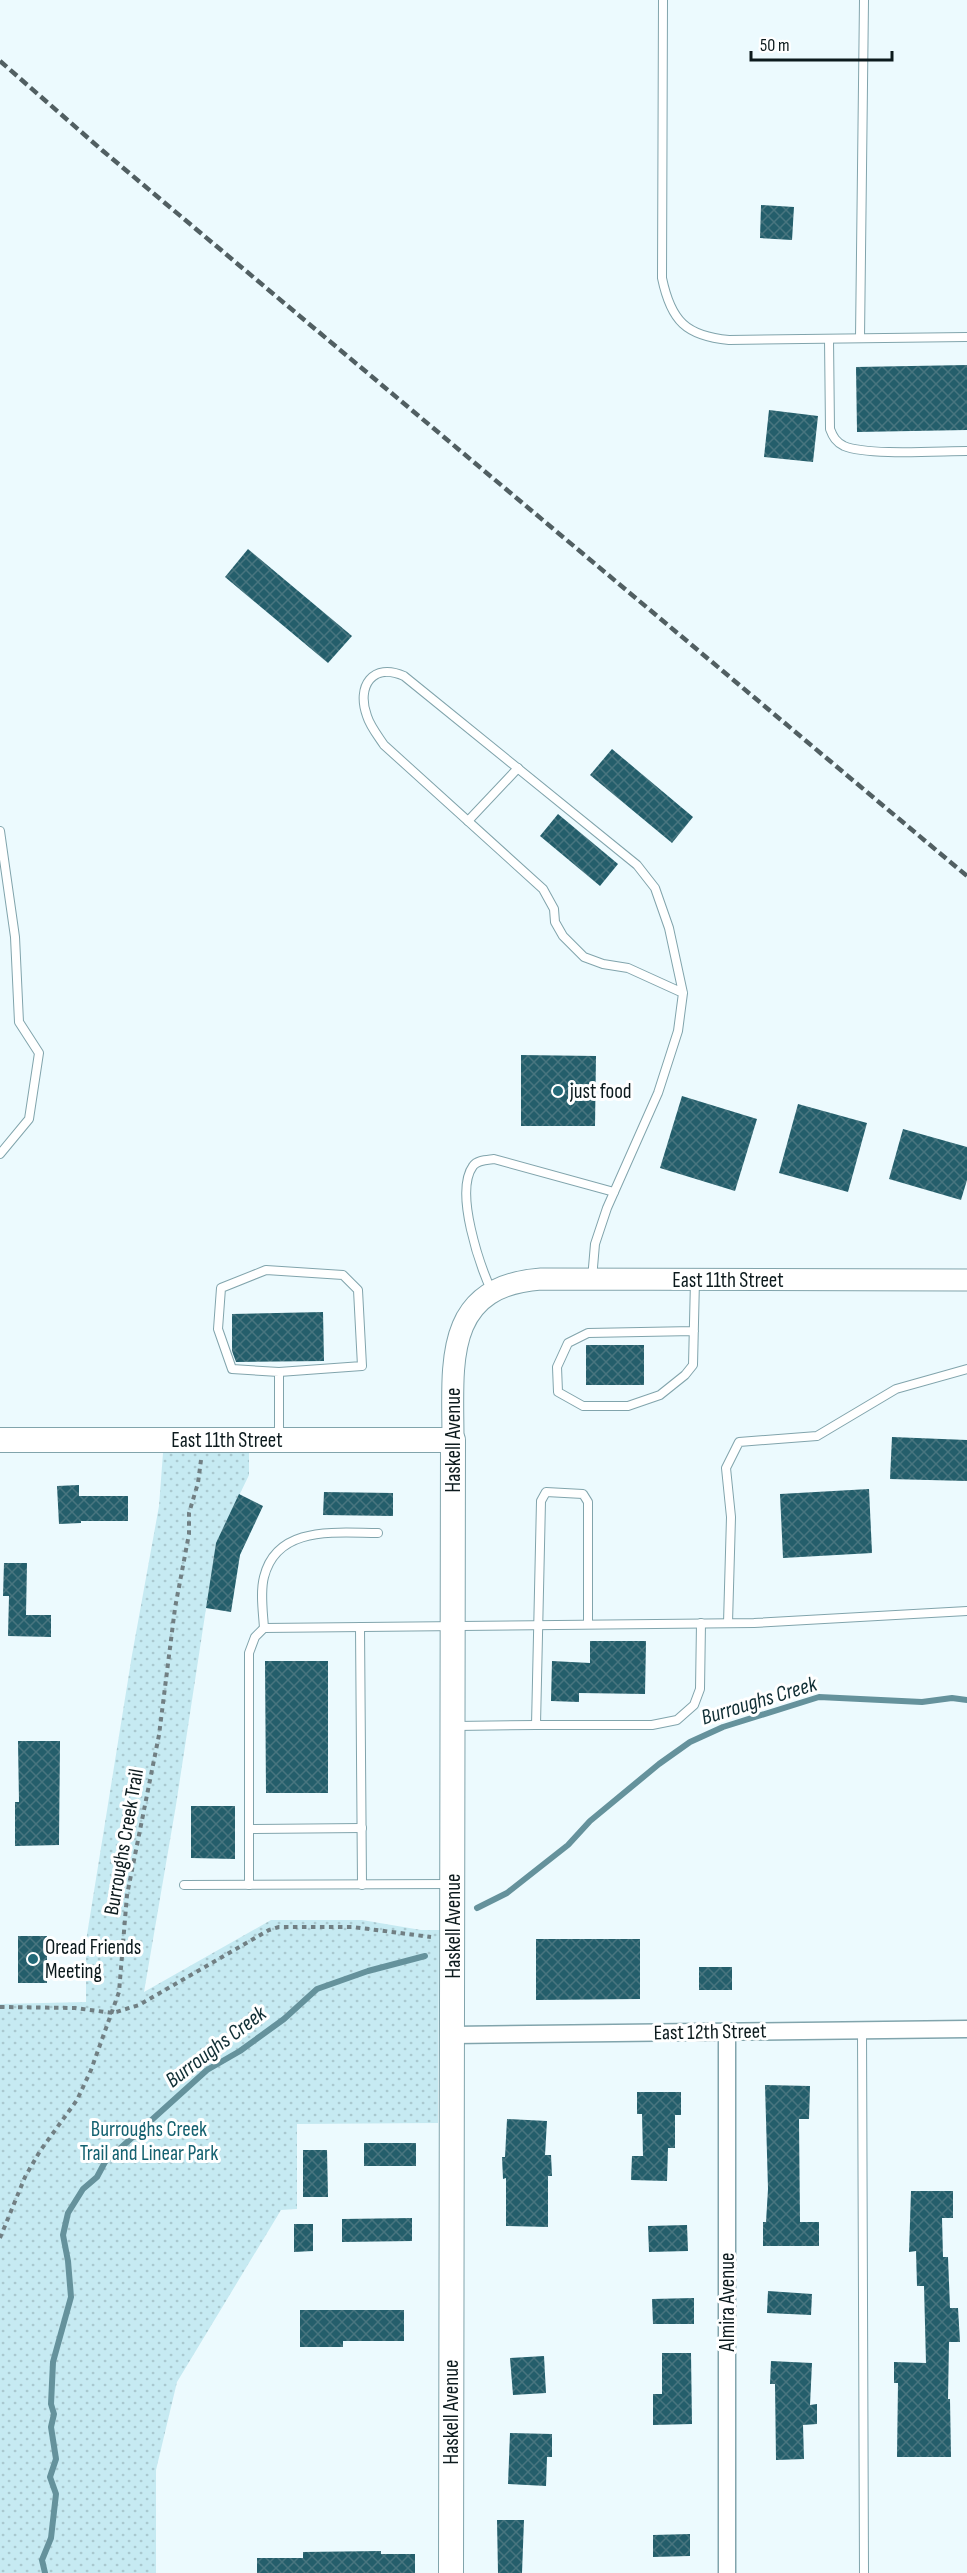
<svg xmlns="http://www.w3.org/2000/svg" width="967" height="2573" font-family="'Sofia Sans Condensed',sans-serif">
<defs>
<pattern id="grass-dots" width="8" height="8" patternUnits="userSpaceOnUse" patternTransform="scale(1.5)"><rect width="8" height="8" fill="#c6eaf2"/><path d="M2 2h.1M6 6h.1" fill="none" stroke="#a9c8cf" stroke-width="1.8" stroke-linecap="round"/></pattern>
<pattern id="building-cross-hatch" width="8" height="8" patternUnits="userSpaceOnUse" patternTransform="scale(1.5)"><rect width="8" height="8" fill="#245e6b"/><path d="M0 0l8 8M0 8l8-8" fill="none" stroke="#48757f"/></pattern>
</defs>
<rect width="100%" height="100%" fill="#ecfafe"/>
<path fill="url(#grass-dots)" d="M 163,1453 L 249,1453 L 249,1475 L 216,1543 L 176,1805 L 144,1992 L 271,1920 L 362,1920 L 421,1930 L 439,1930 L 438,2123 L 297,2124 L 297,2209 L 281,2210 L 177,2382 L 156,2470 L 156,2573 L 0,2573 L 0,2004 L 86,2002 L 86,1941 L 132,1655 L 159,1506 Z"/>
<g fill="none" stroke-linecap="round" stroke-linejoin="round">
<g stroke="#65929c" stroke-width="6">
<path d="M 477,1908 L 507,1893 L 568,1845 L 590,1821 L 659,1764 L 690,1742 L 723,1727 L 819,1697 L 922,1702 L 952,1698 L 967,1700"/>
<path d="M 45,2573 L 42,2560 L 51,2538 L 56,2494 L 50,2477 L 56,2459 L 51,2427 L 54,2414 L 51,2404 L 53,2362 L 71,2297 L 68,2261 L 63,2235 L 68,2213 L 83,2189 L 97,2177 L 105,2162 L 207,2070 L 240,2051 L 284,2019 L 317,1989 L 368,1971 L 425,1956"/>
</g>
</g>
<g fill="url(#building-cross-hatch)">
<path d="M 761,205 L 794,207 L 792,240 L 760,238 Z"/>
<path d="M 967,365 L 967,430 L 857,432 L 856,367 Z"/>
<path d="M 769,410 L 818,416 L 813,462 L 764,457 Z"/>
<path d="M 248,549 L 352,636 L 328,663 L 225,577 Z"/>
<path d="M 612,749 L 693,817 L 672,843 L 590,775 Z"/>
<path d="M 558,814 L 618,864 L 600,886 L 540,836 Z"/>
<path d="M 521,1055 L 596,1056 L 595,1126 L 521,1126 Z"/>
<path d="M 682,1096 L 757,1119 L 735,1191 L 660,1168 Z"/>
<path d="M 798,1104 L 867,1123 L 848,1192 L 779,1173 Z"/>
<path d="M 903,1129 L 967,1147 L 967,1180 L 961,1200 L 889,1179 Z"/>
<path d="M 323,1312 L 324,1361 L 236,1362 L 232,1351 L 232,1314 Z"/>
<rect x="586" y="1345" width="58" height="40"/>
<path d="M 892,1437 L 967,1440 L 967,1481 L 890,1479 Z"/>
<path d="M 79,1485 L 79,1496 L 128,1496 L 128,1521 L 81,1521 L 81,1523 L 59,1524 L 57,1486 Z"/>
<path d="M 869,1489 L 872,1553 L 783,1558 L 780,1494 Z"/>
<path d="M 324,1492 L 393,1493 L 393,1516 L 323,1515 Z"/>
<path d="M 239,1494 L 263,1506 L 240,1555 L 231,1612 L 206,1608 L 216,1543 Z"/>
<path d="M 4,1563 L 27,1563 L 26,1615 L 51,1615 L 51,1637 L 8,1636 L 9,1596 L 3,1596 Z"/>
<path d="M 590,1641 L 646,1641 L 645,1694 L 579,1693 L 579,1702 L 551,1701 L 552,1661 L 590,1663 Z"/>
<path d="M 265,1661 L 328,1661 L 328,1793 L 266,1793 Z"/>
<path d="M 18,1741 L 60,1741 L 59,1845 L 15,1846 L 15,1802 L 19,1802 Z"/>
<path d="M 191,1806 L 235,1806 L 235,1859 L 191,1858 Z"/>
<rect x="18" y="1936" width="29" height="47"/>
<path d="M 536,1939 L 640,1939 L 640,1999 L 536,2000 Z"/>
<rect x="699" y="1967" width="33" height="23"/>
<path d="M 765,2085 L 810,2086 L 809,2119 L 799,2119 L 800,2222 L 819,2222 L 819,2246 L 763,2246 L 763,2222 L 766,2222 L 768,2189 Z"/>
<path d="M 637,2092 L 681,2092 L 681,2115 L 675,2115 L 675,2148 L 668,2148 L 667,2181 L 631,2180 L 632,2156 L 643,2156 L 642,2114 L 637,2114 Z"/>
<path d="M 507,2119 L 547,2121 L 545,2155 L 551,2155 L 552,2176 L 548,2176 L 548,2227 L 506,2226 L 506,2178 L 503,2179 L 502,2157 L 505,2157 Z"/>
<rect x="364" y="2143" width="52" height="23"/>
<path d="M 303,2150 L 327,2150 L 328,2197 L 303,2197 Z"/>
<path d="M 911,2191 L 953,2191 L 953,2218 L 942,2218 L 943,2257 L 948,2257 L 950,2308 L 958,2308 L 960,2342 L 949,2342 L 948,2399 L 950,2399 L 951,2457 L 897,2457 L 898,2383 L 894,2383 L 894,2362 L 926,2363 L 924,2286 L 917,2286 L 916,2251 L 909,2252 Z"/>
<path d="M 412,2218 L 412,2241 L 342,2242 L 342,2219 Z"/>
<path d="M 294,2224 L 313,2224 L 313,2251 L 294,2252 Z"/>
<path d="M 687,2225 L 688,2251 L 649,2252 L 648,2226 Z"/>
<path d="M 768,2291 L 812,2294 L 811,2315 L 767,2313 Z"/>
<path d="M 694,2298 L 694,2324 L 653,2324 L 652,2299 Z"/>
<path d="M 300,2310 L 404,2310 L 404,2341 L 343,2341 L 343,2347 L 300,2347 Z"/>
<path d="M 662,2353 L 691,2353 L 692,2424 L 653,2425 L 653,2394 L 662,2394 Z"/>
<path d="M 544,2356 L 546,2393 L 513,2395 L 510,2358 Z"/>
<path d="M 771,2361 L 812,2363 L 810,2405 L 817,2404 L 817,2424 L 803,2425 L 804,2459 L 776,2460 L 775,2384 L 770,2384 Z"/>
<path d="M 510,2433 L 552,2434 L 552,2457 L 547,2457 L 546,2486 L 508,2484 Z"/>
<path d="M 497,2520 L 524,2520 L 522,2573 L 498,2573 Z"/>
<path d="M 690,2534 L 690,2556 L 653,2557 L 653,2535 Z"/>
<path d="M 381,2551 L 381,2554 L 415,2554 L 415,2573 L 257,2573 L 257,2558 L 303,2558 L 303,2552 Z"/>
</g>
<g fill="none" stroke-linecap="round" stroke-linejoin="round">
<g stroke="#81a4ac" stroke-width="10">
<g id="service">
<path d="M 663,0 L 662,278 C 671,321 686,336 729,340 L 967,337"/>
<path d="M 860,338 L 864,0"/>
<path d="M 829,339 L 830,429 C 833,437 836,442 844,446 C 868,456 939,451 967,451"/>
<path d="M 468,821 L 518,768"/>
<path d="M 0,831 L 15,937 L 19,1022 L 39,1053 L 29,1119 L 0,1154"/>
<path d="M 592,1279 L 595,1244 L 607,1208 L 658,1093 L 678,1031 L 683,993 L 669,928 L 655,888 L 637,865 L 404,676 C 373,662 356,686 367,716 C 370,726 378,736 384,745 L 543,889 L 554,909 L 555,922 L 563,936 L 584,957 L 603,964 L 628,968 L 683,993"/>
<path d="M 492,1292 C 480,1266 454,1192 473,1166 C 477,1160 487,1160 494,1159 L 614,1192"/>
<path d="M 694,1331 L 588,1333 L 568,1343 L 557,1367 L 558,1392 L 583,1406 L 628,1406 L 660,1395 L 685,1375 L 693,1365 L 695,1280"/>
<path d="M 279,1372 L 362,1366 L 358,1290 L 343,1275 L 266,1270 L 221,1288 L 218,1329 L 232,1369 L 279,1372 L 279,1437"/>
<path d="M 728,1623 L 731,1517 L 726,1468 L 739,1442 L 817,1436 L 896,1389 L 967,1369"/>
<path d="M 588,1624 L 588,1502 L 583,1494 L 546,1492 L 541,1501 L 536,1725 L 652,1725 L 677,1720 L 694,1705 L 700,1689 L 701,1623"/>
<path d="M 360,1627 L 362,1885"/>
<path d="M 264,1628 C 263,1612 260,1592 264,1577 C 277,1525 335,1533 378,1533"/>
<path d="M 455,1726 L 536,1725"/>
<path d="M 249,1829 L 362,1828"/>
<path d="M 184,1885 L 451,1884"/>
<path d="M 249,1885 L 249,1653 L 255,1637 L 264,1628 L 754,1623 L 967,1611"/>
<path d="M 862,2030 L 864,2573"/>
</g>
</g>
<g stroke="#81a4ac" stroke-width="19">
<g id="minor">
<path d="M 727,2032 L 727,2573"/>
<path d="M 453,2035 L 967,2029"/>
</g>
</g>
<g stroke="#81a4ac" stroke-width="23">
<path id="tertiary" d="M 453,1440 C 453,1365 442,1286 541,1279 L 967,1280"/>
</g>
<g stroke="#81a4ac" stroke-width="26">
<path id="secondary" d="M 0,1440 L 453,1440 L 451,2573"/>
</g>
<g stroke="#717f83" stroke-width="4" stroke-dasharray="4.5 4.5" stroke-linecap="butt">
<path d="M 0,2007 L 75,2008 L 113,2013 L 139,2005 L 269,1930 L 279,1927 L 353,1927 L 431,1937"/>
<path d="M 0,2238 L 25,2177 L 40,2151 L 77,2100 L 91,2070 L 119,1992 L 127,1895 L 159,1735 L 175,1608 L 189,1534 L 189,1513 L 198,1483 L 201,1460"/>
</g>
<use href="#service" stroke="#fff" stroke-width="8"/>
<use href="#minor" stroke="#fff" stroke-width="16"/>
<use href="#tertiary" stroke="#fff" stroke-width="21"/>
<use href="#secondary" stroke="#fff" stroke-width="24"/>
<path stroke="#515f62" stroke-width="4.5" stroke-dasharray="9 4.5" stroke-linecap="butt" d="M 0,61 L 103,151 L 967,876"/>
</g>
<g fill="#236978" stroke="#fff" stroke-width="2">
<circle cx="558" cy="1091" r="6"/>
<circle cx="33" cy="1959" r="6"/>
</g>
<g text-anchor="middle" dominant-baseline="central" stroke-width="6" stroke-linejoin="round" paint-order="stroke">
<g font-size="21" fill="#0c1a1d" stroke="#fff" text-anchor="start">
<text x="570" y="1091">just food</text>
<text x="45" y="1947">Oread Friends<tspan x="45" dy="24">Meeting</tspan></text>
</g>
<g font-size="21" fill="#0c1a1d" stroke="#fff">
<text x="728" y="1280">East 11th Street</text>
<text x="227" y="1440">East 11th Street</text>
<text transform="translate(453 1440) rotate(-90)">Haskell Avenue</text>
<text transform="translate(124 1842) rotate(-80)">Burroughs Creek Trail</text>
<text transform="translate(453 1926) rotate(-90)">Haskell Avenue</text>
<text transform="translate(710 2032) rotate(-1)">East 12th Street</text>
<text transform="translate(727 2302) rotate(-90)">Almira Avenue</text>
<text transform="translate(451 2412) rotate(-90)">Haskell Avenue</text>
</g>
<g font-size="21" fill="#146170" stroke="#fff">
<text x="149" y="2129">Burroughs Creek<tspan x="149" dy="24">Trail and Linear Park</tspan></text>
</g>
<g font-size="22" font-style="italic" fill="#102e34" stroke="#fff">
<text transform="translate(759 1701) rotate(-17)">Burroughs Creek</text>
<text transform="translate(216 2047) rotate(-37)">Burroughs Creek</text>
</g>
</g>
<path d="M751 51v9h141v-9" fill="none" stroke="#0c1a1d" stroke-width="3"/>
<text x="760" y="51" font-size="18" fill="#0c1a1d" stroke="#ffffff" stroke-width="4.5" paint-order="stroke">50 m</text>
</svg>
